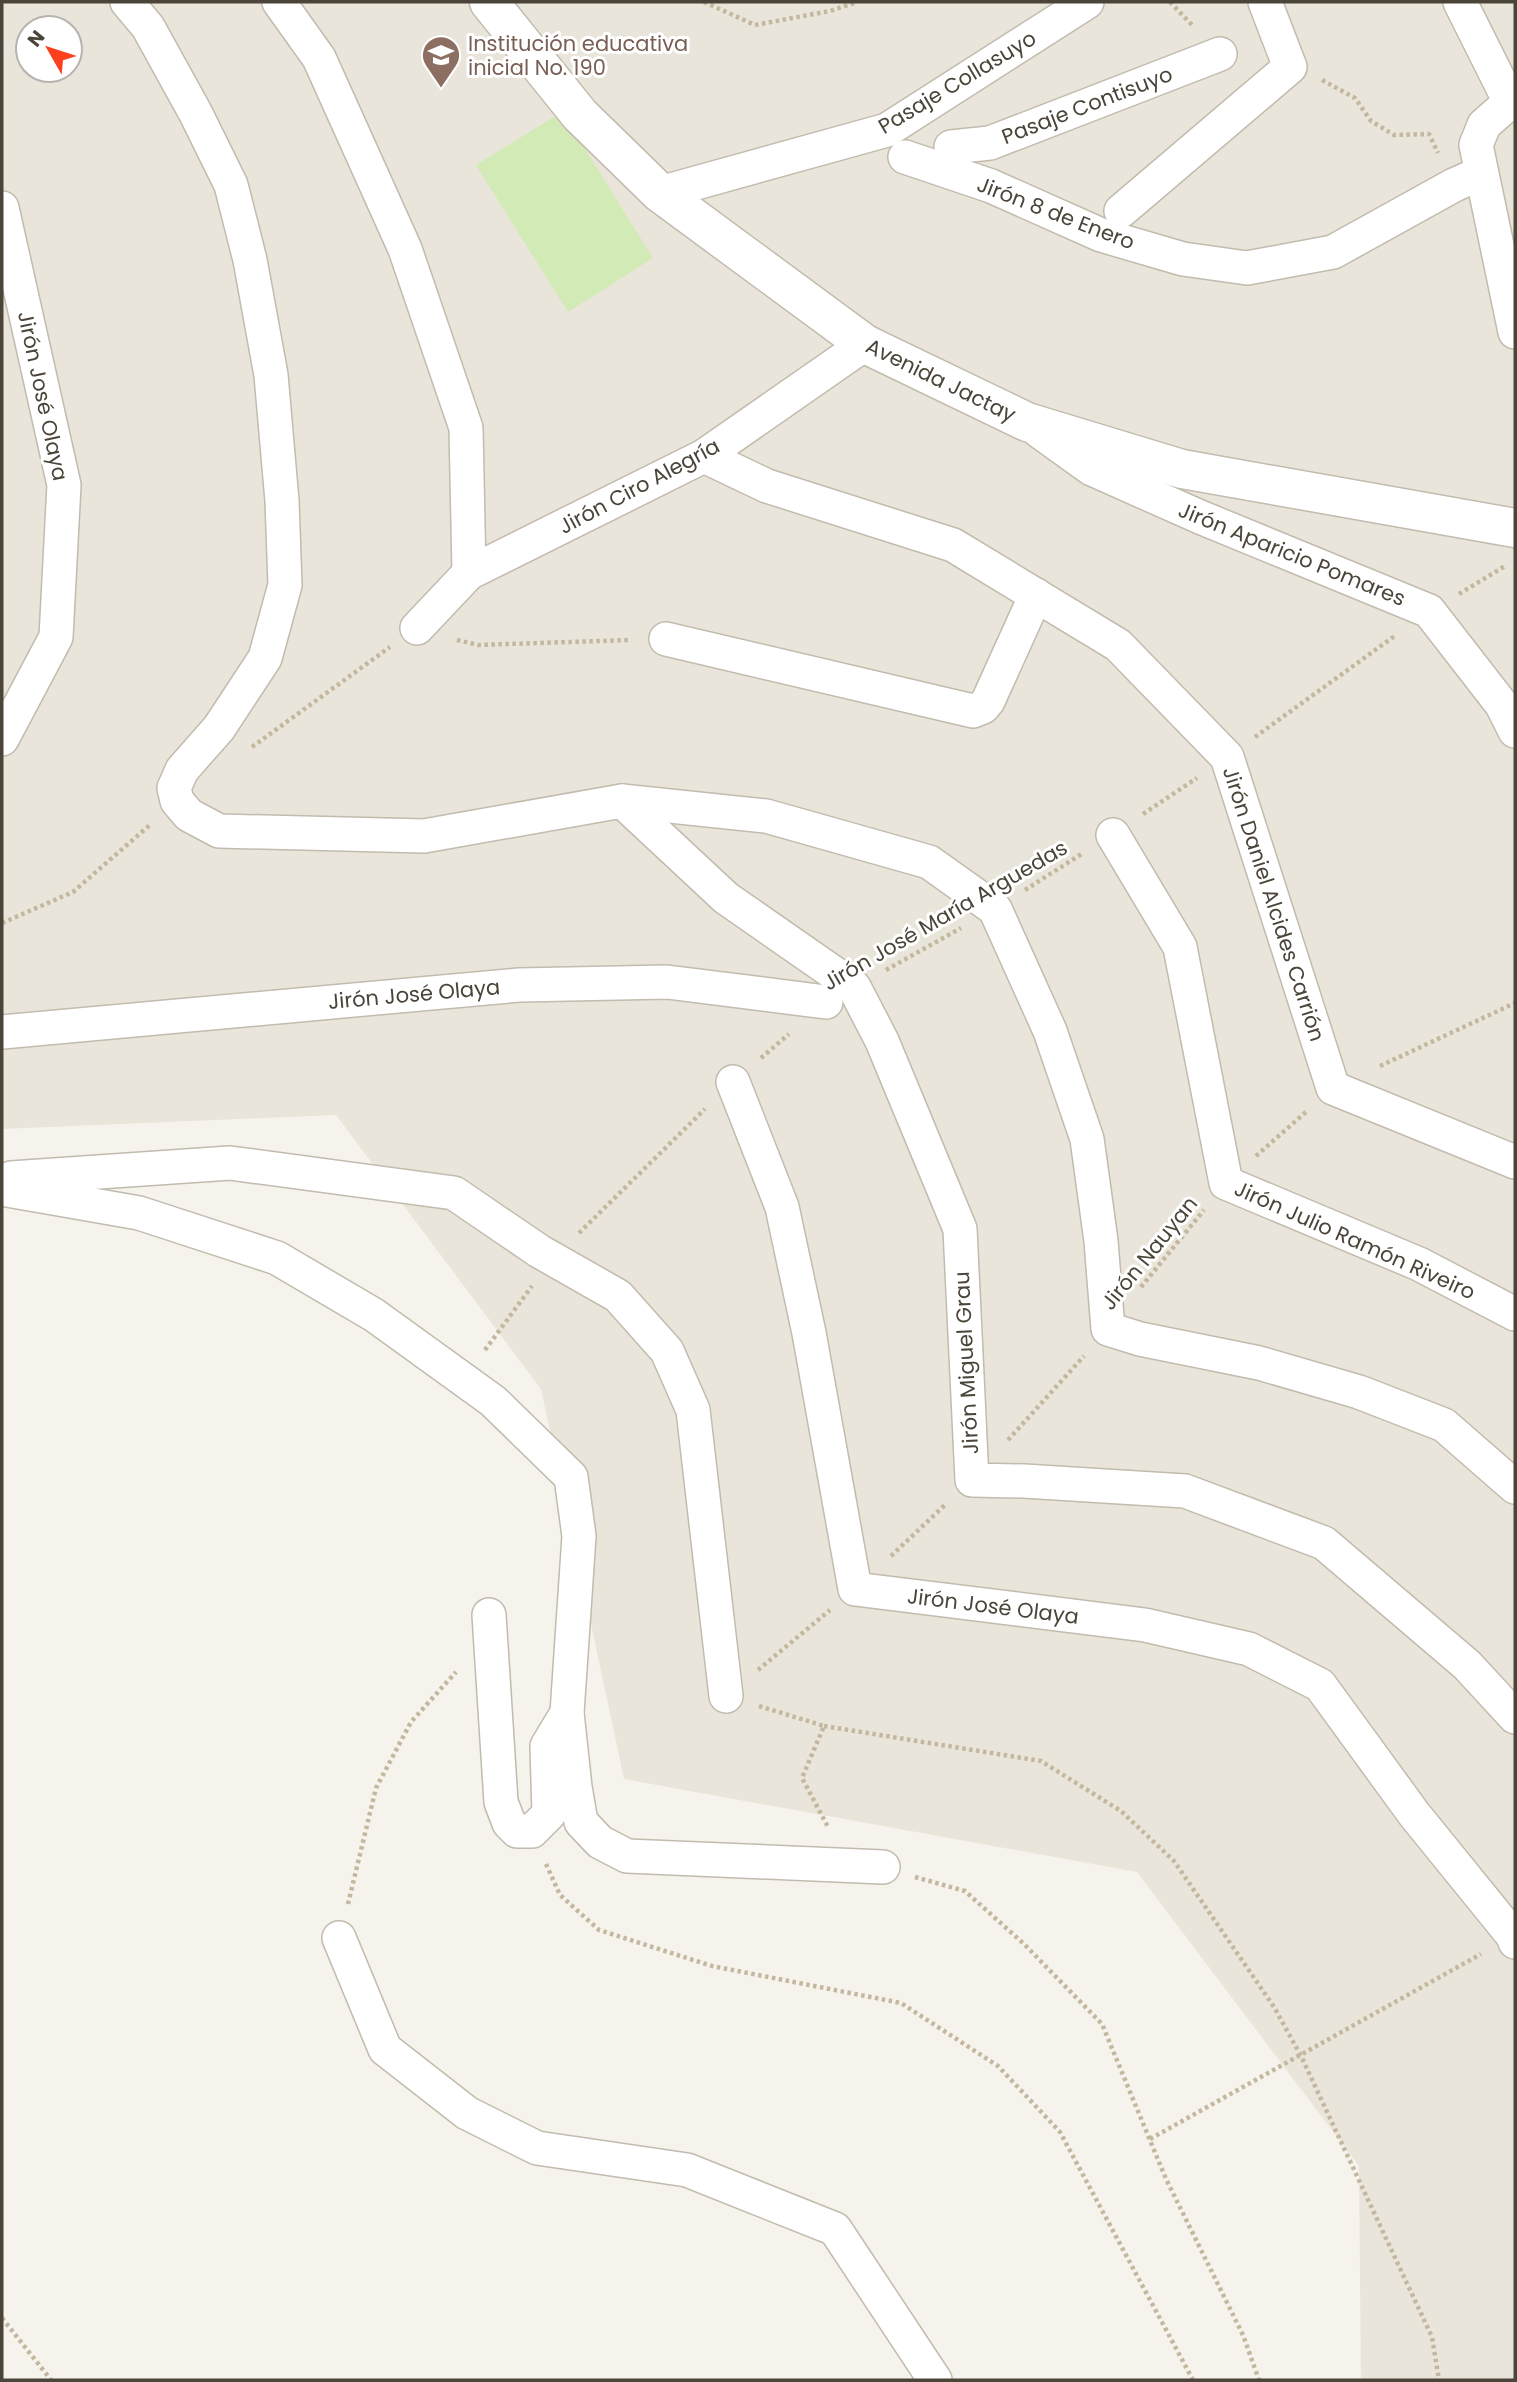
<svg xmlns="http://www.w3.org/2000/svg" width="1517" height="2382" font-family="Poppins,sans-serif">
<rect width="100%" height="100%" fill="#f6f3ec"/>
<path fill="#eae5da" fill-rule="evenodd" d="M 2,2 L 1515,2 L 1515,2380 L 1361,2380 L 1359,2166 L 1137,1872 L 624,1779 L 541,1389 L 336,1115 L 2,1129 ZM 28,28 L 70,28 L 70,70 L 28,70 Z"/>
<path fill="#d2eab5" d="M 562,112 L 653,258 L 568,312 L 476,165 Z"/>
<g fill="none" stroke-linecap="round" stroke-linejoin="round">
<g stroke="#c2bbae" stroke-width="36">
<g id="minor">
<path d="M 127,2 L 148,27 L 196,114 L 231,185 L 250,260 L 271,375 L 282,501 L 285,585 L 265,658 L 219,728 L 182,770 L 174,788 L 177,801 L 189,815 L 219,831 L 424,836 L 622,801 L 766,816 L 929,862 L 995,909 L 1050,1031 L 1087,1139 L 1101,1241 L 1108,1329 L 1140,1339 L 1259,1363 L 1359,1392 L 1444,1425 L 1515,1487"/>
<path d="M 279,2 L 319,58 L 405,249 L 466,428 L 469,573"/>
<path d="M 1460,2 L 1510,102"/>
<path d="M 1515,100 L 1510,102 L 1484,125 L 1476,145 L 1515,332"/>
<path d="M 951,147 L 990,143 L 1220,54"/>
<path d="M 905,157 L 991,186 L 1101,235 L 1183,259 L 1247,268 L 1333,252 L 1454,185 L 1481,173"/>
<path d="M 660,193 L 887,130 L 1087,2"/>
<path d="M 2,208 L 64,485 L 56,637 L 2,739"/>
<path d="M 1121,211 L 1290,67 L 1265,2"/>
<path d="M 1039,431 L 1092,469 L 1200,517 L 1429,611 L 1502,705 L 1515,731"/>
<path d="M 704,456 L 767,486 L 953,545 L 1118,645 L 1227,757 L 1333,1088 L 1515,1162"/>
<path d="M 417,628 L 469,573 L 704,456 L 865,344"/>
<path d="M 666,639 L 973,711 L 983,707 L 988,701 L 1036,595"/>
<path d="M 622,801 L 726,898 L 854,987 L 882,1041 L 960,1229 L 972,1480 L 1024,1481 L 1185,1491 L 1324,1543 L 1467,1665 L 1515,1717"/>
<path d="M 1113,835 L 1180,947 L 1226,1183 L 1419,1264 L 1515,1314"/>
<path d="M 2,1032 L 519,985 L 667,982 L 826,1002"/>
<path d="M 733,1082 L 782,1207 L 809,1333 L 855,1589 L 1145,1625 L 1249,1649 L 1320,1685 L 1414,1814 L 1513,1936 L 1515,1942"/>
<path d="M 11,1178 L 230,1163 L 454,1193 L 539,1251 L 618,1296 L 667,1351 L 693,1410 L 726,1696"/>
<path d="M 2,1189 L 139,1213 L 277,1258 L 374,1315 L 493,1401 L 571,1477 L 579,1536 L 567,1713 L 575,1787 L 581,1822 L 600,1842 L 627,1856 L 883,1867"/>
<path d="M 489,1615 L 501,1802 L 509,1823 L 517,1831 L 532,1831 L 549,1814 L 547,1746 L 567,1713"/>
<path d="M 339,1938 L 385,2049 L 467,2113 L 537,2148 L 687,2170 L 835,2229 L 935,2380"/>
</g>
</g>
<g stroke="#c2bbae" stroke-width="41">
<path id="tertiary" d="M 489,2 L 580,115 L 660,193 L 865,344 L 1027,422 L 1182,469 L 1515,528"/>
</g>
<g stroke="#c4b79f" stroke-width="4.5" stroke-dasharray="3.5 3.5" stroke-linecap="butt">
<path d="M 704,2 L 755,25 L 830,11 L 857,2"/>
<path d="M 1170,2 L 1193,26"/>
<path d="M 1322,80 L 1355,98 L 1371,121 L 1394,135 L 1429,134 L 1438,153"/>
<path d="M 1459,594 L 1505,566"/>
<path d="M 457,640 L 478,645 L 630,640"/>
<path d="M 1255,737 L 1396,635"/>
<path d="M 252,747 L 390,647"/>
<path d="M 1143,814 L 1197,778"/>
<path d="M 1025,890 L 1083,853"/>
<path d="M 2,923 L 73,892 L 151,824"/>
<path d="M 886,970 L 961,928"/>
<path d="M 761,1058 L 789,1034"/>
<path d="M 1380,1066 L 1515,1003"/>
<path d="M 1256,1156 L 1307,1111"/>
<path d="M 579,1233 L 705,1109"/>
<path d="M 1141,1287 L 1204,1210"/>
<path d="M 485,1350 L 532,1286"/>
<path d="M 1008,1440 L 1084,1356"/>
<path d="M 891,1556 L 946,1504"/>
<path d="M 758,1670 L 830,1610"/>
<path d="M 759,1706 L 824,1726 L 802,1778 L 828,1827"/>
<path d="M 824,1726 L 1041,1761 L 1121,1811 L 1174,1861 L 1274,2007 L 1301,2056 L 1432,2337 L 1439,2380"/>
<path d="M 546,1864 L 560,1895 L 599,1930 L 712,1966 L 901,2003 L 998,2066 L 1060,2132 L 1193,2380"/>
<path d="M 915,1877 L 965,1891 L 1024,1944 L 1102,2024 L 1166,2179 L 1243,2335 L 1259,2380"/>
<path d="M 348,1904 L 376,1788 L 411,1722 L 456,1672"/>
<path d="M 1150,2139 L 1481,1954"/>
<path d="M 2,2318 L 51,2380"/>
</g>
<use href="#minor" stroke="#fff" stroke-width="33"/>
<use href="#tertiary" stroke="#fff" stroke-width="38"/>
</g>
<defs>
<g id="school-pin" transform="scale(2.0125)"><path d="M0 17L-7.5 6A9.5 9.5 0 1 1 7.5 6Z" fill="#8d6e63" stroke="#fff"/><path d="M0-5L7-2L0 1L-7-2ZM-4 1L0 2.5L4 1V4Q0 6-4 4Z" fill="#fff"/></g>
</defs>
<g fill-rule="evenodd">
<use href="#school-pin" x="441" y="55"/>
</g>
<g text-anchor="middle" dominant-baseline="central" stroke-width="6" stroke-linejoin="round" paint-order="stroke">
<g font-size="21" fill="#785e54" stroke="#fff" text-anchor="start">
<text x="468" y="43">Institución educativa<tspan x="468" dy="24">inicial No. 190</tspan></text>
</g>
<g font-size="21" fill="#4b4439" stroke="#fff">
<text transform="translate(957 82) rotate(-31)">Pasaje Collasuyo</text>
<text transform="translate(1087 105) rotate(-21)">Pasaje Contisuyo</text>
<text transform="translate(1056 213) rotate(21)">Jirón 8 de Enero</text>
<text transform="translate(941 380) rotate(26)">Avenida Jactay</text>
<text transform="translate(43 396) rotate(78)">Jirón José Olaya</text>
<text transform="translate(639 486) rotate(-28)">Jirón Ciro Alegría</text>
<text transform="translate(1292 554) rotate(22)">Jirón Aparicio Pomares</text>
<text transform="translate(1274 904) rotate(72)">Jirón Daniel Alcides Carrión</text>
<text transform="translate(945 915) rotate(-30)">Jirón José María Arguedas</text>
<text transform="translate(414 994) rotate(-5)">Jirón José Olaya</text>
<text transform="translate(1355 1240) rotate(24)">Jirón Julio Ramón Riveiro</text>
<text transform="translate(1149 1253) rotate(-51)">Jirón Nauyan</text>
<text transform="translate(966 1363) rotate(-93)">Jirón Miguel Grau</text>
<text transform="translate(993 1606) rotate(7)">Jirón José Olaya</text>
</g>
</g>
<rect width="1517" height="2382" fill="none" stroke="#4b4439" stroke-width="7"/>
<g transform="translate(49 49) rotate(309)"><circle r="33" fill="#ffffff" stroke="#b7b4b0" stroke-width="2"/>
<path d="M0-5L12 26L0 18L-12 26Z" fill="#fc3f1d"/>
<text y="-10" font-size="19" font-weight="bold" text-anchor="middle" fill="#4b4439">N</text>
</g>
</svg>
